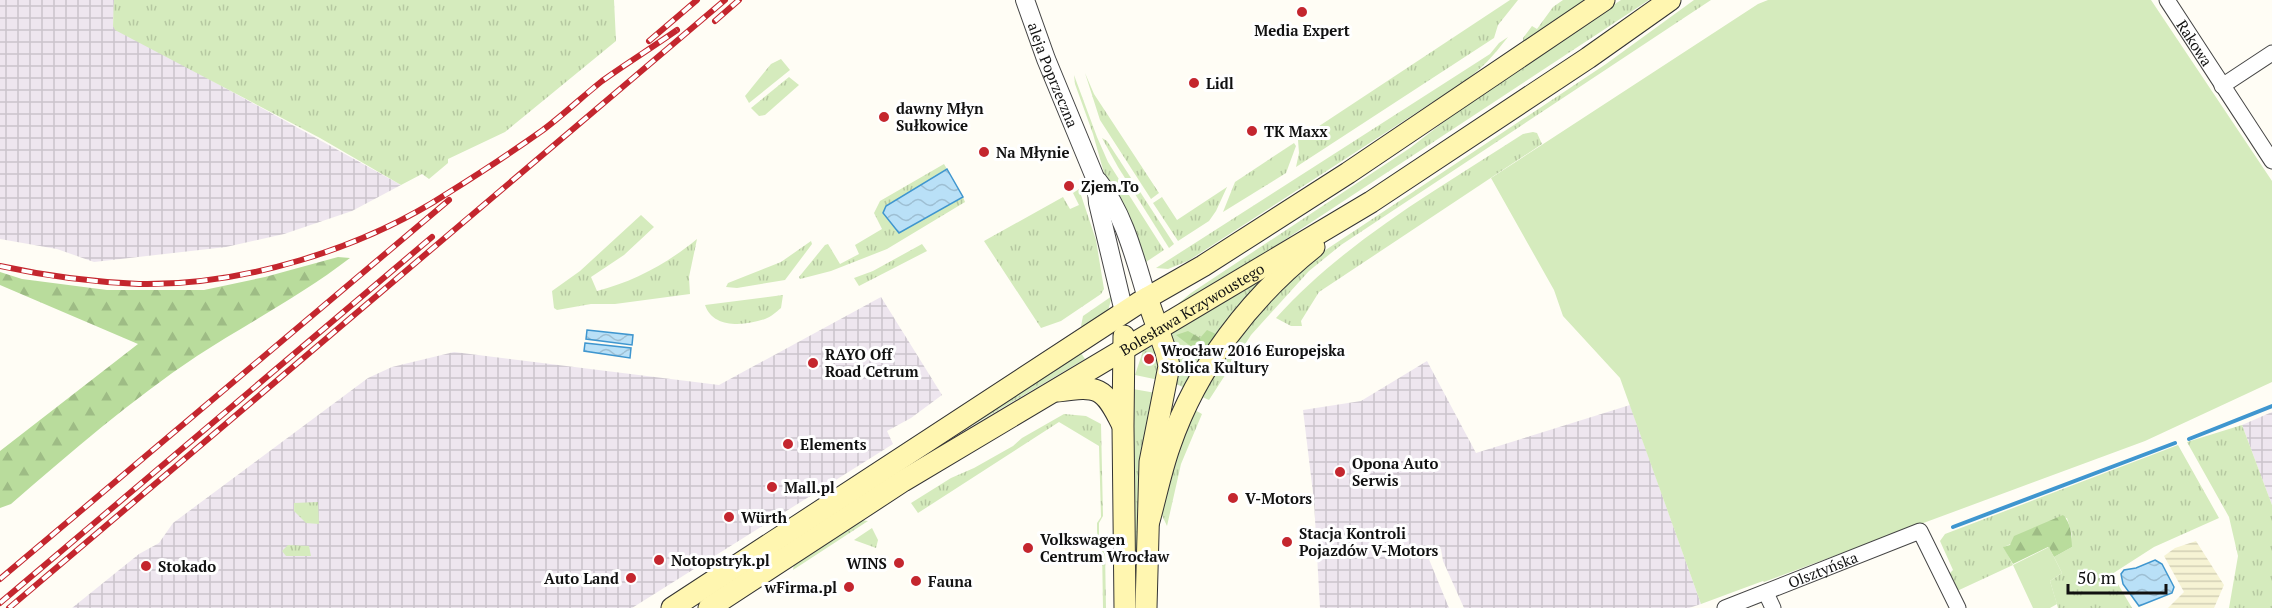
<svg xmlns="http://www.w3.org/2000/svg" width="2272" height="608" font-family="'PT Serif',serif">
<defs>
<pattern id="industrial-grid" width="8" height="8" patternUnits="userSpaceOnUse" patternTransform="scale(1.5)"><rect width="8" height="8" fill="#eee6ef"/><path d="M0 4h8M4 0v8" fill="none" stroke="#cbc4cc"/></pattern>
<pattern id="farmland-rules" width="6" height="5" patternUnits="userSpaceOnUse" patternTransform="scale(1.5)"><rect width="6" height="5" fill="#f6f3d4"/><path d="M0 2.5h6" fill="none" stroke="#d2cfb5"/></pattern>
<pattern id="grass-tufts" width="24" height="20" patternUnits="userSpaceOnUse" patternTransform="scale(1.5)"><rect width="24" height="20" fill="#d5ebbd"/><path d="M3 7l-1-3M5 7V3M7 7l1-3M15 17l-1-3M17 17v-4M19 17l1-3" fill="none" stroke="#b6c8a1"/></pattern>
<pattern id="forest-firs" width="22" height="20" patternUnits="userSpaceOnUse" patternTransform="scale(1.5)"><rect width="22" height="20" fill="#b9dc9c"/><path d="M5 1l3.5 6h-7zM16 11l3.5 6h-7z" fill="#9ebc85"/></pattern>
<pattern id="water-waves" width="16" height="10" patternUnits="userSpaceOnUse" patternTransform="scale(1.5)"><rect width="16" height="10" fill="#b9e0f7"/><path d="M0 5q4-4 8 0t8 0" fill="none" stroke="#9ebfd3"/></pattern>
</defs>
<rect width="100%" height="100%" fill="#fffdf5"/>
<g fill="url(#industrial-grid)">
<path d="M 0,0 L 114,0 L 113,26 L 401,185 L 352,211 L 284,234 L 226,247 L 94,262 L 57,249 L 0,239 Z"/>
<path d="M 881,297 L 942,395 L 911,418 L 887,431 L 893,444 L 632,608 L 72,608 L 139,554 L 159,543 L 173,523 L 368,378 L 392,367 L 454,352 L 719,385 Z"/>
<path d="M 1427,361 L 1476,453 L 1630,405 L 1701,604 L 1689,608 L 1464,608 L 1443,561 L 1441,549 L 1426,552 L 1449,608 L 1320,608 L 1314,501 L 1303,410 L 1361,401 Z"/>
<path d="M 2272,412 L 2272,505 L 2242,425 Z"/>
</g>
<path fill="url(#farmland-rules)" d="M 2196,541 L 2224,585 L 2214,608 L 2168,608 L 2184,592 L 2164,556 L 2175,548 Z"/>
<g fill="url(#grass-tufts)">
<path d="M 114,0 L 614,0 L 616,41 L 505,132 L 448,159 L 448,163 L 429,179 L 422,174 L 401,185 L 320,138 L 115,30 L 113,26 Z"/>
<path d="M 1510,0 L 1518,0 L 1498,25 L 1494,38 L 1296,167 L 1299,153 L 1298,140 Z"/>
<path d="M 1563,0 L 1589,0 L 1523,42 L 1523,38 L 1532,26 L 1537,29 L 1553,7 Z"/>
<path d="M 1621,0 L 1649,0 L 1184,306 L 1172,309 L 1191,293 L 1410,148 L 1493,84 Z"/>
<path d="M 1694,0 L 1711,0 L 1341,245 L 1309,271 L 1251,335 L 1209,400 L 1200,396 L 1256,312 L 1312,259 L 1606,64 Z"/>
<path d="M 1508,37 C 1494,55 1481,70 1462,83 L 1188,261 L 1168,269 L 1156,268 L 1490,54 L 1499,43 Z"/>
<path d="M 781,59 L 790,70 L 749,103 L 745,96 L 771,64 Z"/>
<path d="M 1085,73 L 1094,94 L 1159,193 L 1151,199 L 1100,120 Z"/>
<path d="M 1074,75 L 1097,137 L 1108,162 L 1164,250 L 1146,262 L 1138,250 L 1104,173 L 1093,134 L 1075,84 Z"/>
<path d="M 789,77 L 799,85 L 765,115 L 759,116 L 751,108 Z"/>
<path d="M 1533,132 L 1537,133 L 1542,144 L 1319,292 L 1301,321 L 1302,326 L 1291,326 L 1276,318 C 1344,242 1438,189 1523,134 Z"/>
<path d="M 1102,138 L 1107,141 L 1174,244 L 1169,248 L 1118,167 Z"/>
<path d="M 1294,143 L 1296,146 L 1286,173 L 1223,212 L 1235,182 Z"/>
<path d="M 944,164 L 947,169 L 886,206 L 899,233 L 963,197 L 965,202 L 887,249 L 831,271 L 800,279 L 799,277 L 825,245 L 828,244 L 840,264 L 859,254 L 855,245 L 882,229 L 874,213 L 880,201 Z"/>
<path d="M 1227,187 L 1216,211 L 1209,221 L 1178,241 L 1153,203 L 1162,197 L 1177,220 Z"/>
<path d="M 1079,189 L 1096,240 L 1104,289 L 1101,294 L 1061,321 L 1041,328 L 984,241 L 1063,197 L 1070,209 L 1079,205 L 1073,193 Z"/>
<path d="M 641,215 L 654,227 L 624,255 L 591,277 L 597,291 C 633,282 668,263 697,239 L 689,277 L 690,294 L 615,304 L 591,304 L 557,310 L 554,308 L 552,291 L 580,271 Z"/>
<path d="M 811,241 L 812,244 L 785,280 L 737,288 L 726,287 L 728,283 L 781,262 Z"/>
<path d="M 922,244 L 927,251 L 859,286 L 854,278 L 873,271 Z"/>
<path d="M 1283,259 L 1187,389 L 1176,384 L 1169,335 Z"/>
<path d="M 783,295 L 781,308 C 776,312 771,317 765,319 C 745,326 713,329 705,305 Z"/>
<path d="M 1112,296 L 1108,311 L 1084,329 L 1081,326 L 1083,316 Z"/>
<path d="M 1153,346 L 1159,358 L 1159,380 L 1135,375 L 1143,351 Z"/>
<path d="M 1079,350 L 1085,359 L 946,441 Z"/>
<path d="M 1133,389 L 1156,393 L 1138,484 L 1138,608 L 1133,608 Z"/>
<path d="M 1193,409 L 1202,414 L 1181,464 L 1167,526 L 1160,511 L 1162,496 Z"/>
<path d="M 1064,414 L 1086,416 L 1101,424 L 1103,516 L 1099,523 L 1099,539 L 1100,543 L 1105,551 L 1106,608 L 1103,608 L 1102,548 L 1098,543 L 1097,531 L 1097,523 L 1101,517 L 1099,446 L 1059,422 L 918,513 L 911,503 L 951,478 L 974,468 L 1013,446 L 1022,438 Z"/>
<path d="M 2242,425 L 2272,505 L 2272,608 L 2229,608 L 2238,556 L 2229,517 L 2187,442 Z"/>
<path d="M 2178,445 L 2219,518 L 2154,547 L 2112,574 L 2132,608 L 2058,608 L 2050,581 L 2062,573 L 2054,557 L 2072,547 L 2072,535 L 2067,518 L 2004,547 L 2013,565 L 1957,591 L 1949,574 L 1953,570 L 1940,541 L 1945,534 Z"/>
<path d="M 318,502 L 319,524 L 306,523 L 294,511 L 294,503 Z"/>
<path d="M 861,520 L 868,521 L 793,570 L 794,564 Z"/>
<path d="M 872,528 L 878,540 L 876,548 L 854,540 Z"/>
<path d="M 288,545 L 309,546 L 311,556 L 286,556 L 282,551 Z"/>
</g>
<g fill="url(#forest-firs)">
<path d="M 338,257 L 350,258 C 302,295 248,323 197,356 C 131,400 71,452 11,504 L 0,508 L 0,451 L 138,344 L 0,285 L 0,272 L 22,279 L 107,290 L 204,290 L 265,277 Z"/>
<path d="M 1207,330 L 1216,334 L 1202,355 L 1176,335 L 1188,331 L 1200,338 Z"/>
<path d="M 2063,515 C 2071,523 2072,536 2072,547 L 2054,557 L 2048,547 L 2013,564 L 2003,547 L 2010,545 L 2014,536 Z"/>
</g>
<g fill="#d5ebbd">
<path d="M 1768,0 L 2151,0 L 2272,181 L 2272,382 L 2145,441 L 1764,582 L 1763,581 L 1701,604 L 1620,378 L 1563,316 L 1554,290 L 1491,178 L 1758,4 Z"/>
<path d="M 2049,547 L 2062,573 L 2050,581 L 2057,604 L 2050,608 L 2033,608 L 2013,565 Z"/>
</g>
<g fill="url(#water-waves)" stroke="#3f96cf" stroke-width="1.5">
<path d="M 947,169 L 963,197 L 899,233 L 883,213 L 886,206 Z"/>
<path d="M 587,330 L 633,335 L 632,345 L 586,339 Z"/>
<path d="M 585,343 L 631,348 L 630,358 L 584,351 Z"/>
<path d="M 2155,560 L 2162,564 L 2174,587 L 2172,593 L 2139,606 L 2123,584 L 2121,574 L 2124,570 L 2136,568 Z"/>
</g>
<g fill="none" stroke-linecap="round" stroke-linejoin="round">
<g stroke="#3f96cf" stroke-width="4">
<path d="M 2189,439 L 2272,406"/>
<path d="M 1953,527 L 2175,443"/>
</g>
<g stroke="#444" stroke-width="17">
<g id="minor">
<path id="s1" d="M 2167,0 L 2272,161"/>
<path d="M 2222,86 L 2272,53"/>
<path d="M 1766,593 L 1773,608"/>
<path id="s2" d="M 1725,608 L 1920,531 L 1958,608"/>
</g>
</g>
<g stroke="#444" stroke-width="20">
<g id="tertiary">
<path id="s3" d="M 1025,0 L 1046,59 L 1096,180 L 1098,203 L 1124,312"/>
<path d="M 1098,181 C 1124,213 1135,259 1147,298"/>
</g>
</g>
<g stroke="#333" stroke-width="23">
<g id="secondary">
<path d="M 1124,336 L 1123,426 L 1125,608"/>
<path d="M 1058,391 C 1098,385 1104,387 1122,424"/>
<path d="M 1149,521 C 1156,496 1161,470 1170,445 C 1197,367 1250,298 1314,247"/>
<path d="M 672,608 L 1140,302 L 1203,266 L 1348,173 L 1604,0"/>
<path id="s4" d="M 709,608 L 903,481 L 1371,202 L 1588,58 L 1670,0"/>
<path d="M 1146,608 L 1150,462 L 1169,366 L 1166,352 L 1147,298"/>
</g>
</g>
<use href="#minor" stroke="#fff" stroke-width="15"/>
<use href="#tertiary" stroke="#fff" stroke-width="18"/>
<use href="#secondary" stroke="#fff6b0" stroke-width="21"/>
<g stroke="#c4262e" stroke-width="6">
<g id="rail">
<path d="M 715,21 L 739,0"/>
<path d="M 649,41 L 697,0"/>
<path d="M 0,266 C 46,276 92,282 139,284 C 243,286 362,249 448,193 C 480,173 512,152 543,130 C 563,115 582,97 602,81 C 627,63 653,47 677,30"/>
<path d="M 0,579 L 449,200"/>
<path d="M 0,603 L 432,237"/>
<path d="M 9,608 L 725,0"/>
</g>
</g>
<use href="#rail" stroke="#fff" stroke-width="4" stroke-dasharray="11" stroke-linecap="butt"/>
</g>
<g fill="#c4262e" stroke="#fff" stroke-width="2">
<circle cx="1302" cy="12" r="6"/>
<circle cx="1194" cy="83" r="6"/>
<circle cx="884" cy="117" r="6"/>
<circle cx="1252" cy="131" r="6"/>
<circle cx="984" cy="152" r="6"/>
<circle cx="1069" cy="186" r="6"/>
<circle cx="1149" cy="359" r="6"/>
<circle cx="813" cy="363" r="6"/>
<circle cx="788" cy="444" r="6"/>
<circle cx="1340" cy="472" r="6"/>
<circle cx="772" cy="487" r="6"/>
<circle cx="1233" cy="498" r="6"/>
<circle cx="729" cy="517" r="6"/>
<circle cx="1287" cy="542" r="6"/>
<circle cx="1028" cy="548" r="6"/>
<circle cx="659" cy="560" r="6"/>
<circle cx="899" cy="563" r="6"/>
<circle cx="146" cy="566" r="6"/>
<circle cx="631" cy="578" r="6"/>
<circle cx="916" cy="581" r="6"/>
<circle cx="849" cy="587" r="6"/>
</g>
<g text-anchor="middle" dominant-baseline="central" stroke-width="6" stroke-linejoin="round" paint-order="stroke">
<g font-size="15" font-weight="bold" fill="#111" stroke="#fff" text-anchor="start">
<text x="1302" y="30" text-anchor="middle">Media Expert</text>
<text x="1206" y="83">Lidl</text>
<text x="896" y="108">dawny Młyn<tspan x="896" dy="17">Sułkowice</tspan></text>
<text x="1264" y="131">TK Maxx</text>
<text x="996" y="152">Na Młynie</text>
<text x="1081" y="186">Zjem.To</text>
<text x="1161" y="350">Wrocław 2016 Europejska<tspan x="1161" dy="17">Stolica Kultury</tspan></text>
<text x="825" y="354">RAYO Off<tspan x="825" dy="17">Road Cetrum</tspan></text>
<text x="800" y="444">Elements</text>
<text x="1352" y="463">Opona Auto<tspan x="1352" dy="17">Serwis</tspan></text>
<text x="784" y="487">Mall.pl</text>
<text x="1245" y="498">V-Motors</text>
<text x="741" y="517">Würth</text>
<text x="1299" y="533">Stacja Kontroli<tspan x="1299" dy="17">Pojazdów V-Motors</tspan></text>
<text x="1040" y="539">Volkswagen<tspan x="1040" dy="17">Centrum Wrocław</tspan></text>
<text x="671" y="560">Notopstryk.pl</text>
<text x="887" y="563" text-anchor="end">WINS</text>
<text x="158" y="566">Stokado</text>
<text x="619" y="578" text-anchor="end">Auto Land</text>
<text x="928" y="581">Fauna</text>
<text x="837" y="587" text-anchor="end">wFirma.pl</text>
</g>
<g font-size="15" fill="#111" stroke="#fff">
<text stroke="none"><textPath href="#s1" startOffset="51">Rakowa</textPath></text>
<text stroke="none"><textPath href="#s3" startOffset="80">aleja Poprzeczna</textPath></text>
<text stroke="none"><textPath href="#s4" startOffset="568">Bolesława Krzywoustego</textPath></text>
<text stroke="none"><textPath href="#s2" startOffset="105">Olsztyńska</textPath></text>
</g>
</g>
<path d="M2068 584v9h98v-9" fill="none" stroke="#111111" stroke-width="3"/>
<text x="2077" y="584" font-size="18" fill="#111111" stroke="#ffffff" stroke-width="4.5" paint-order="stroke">50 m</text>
</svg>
